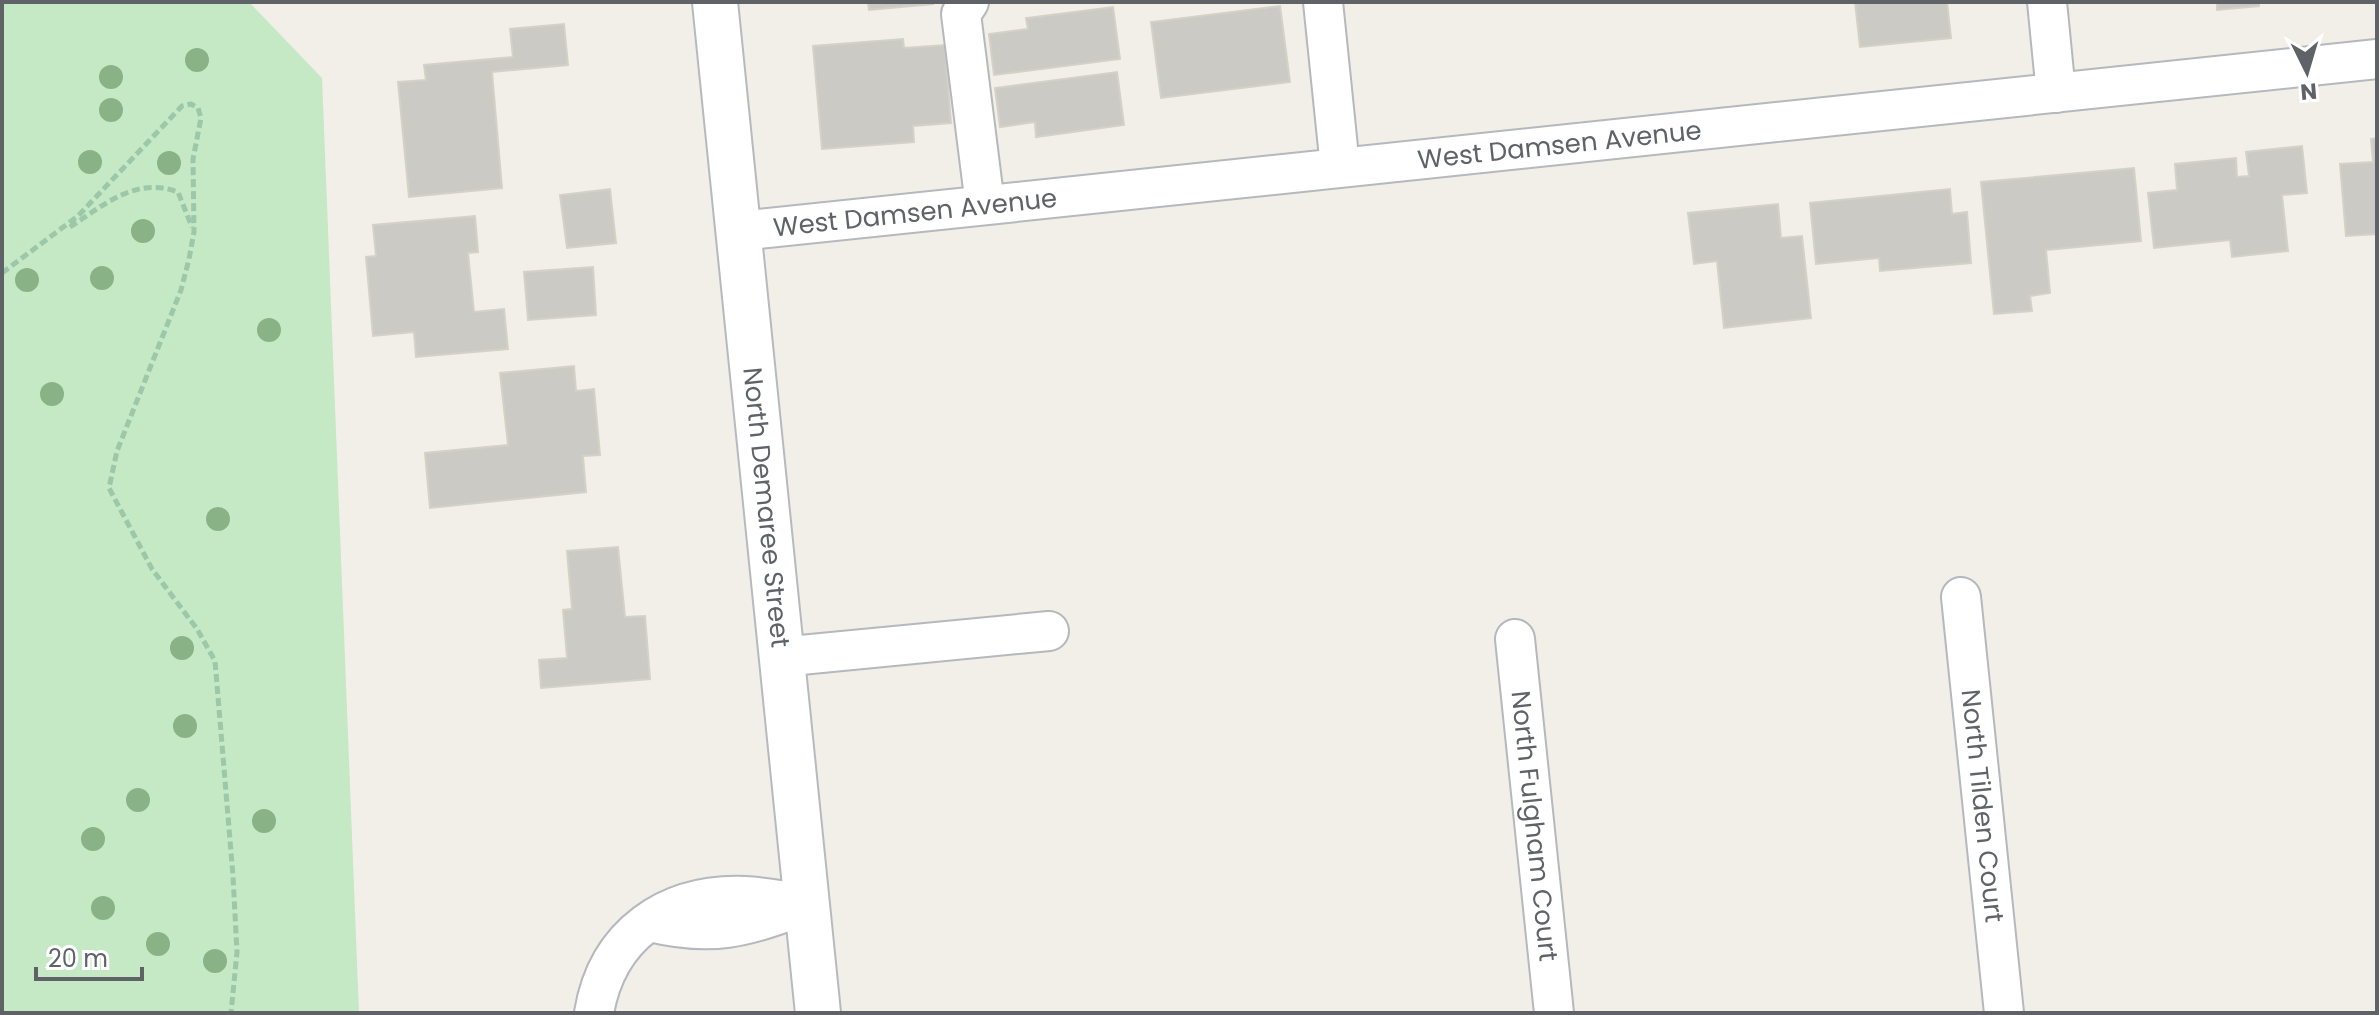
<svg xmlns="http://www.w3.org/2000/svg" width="2379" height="1015" font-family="Poppins,sans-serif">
<rect width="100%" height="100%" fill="#f1efe8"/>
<path fill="#c5e8c5" d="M 2,2 L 249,2 L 322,78 L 359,1013 L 2,1013 Z"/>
<g fill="#cccac5" stroke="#d6d1c6" stroke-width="2">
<path d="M 868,2 L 933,2 L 933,4 L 869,10 Z"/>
<path d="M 1855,2 L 1947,2 L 1951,38 L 1860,47 Z"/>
<path d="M 2217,2 L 2259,2 L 2259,6 L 2217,10 Z"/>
<path d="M 1280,6 L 1290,82 L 1161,98 L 1151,22 Z"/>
<path d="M 1113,7 L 1120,59 L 994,75 L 989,34 L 1028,29 L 1026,18 Z"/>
<path d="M 564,24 L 568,65 L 492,72 L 502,188 L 409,197 L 398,82 L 426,80 L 424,65 L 513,57 L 510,29 Z"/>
<path d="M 903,39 L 904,48 L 945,45 L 951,123 L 913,126 L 914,142 L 822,149 L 813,46 Z"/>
<path d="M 1117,72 L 1124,125 L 1036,137 L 1035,122 L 1000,127 L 995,88 Z"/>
<path d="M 2377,138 L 2377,234 L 2346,236 L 2340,164 L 2373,162 L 2371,139 Z"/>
<path d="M 2302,146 L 2307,193 L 2282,195 L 2288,251 L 2232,257 L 2230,240 L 2154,248 L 2148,193 L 2177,190 L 2175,164 L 2236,158 L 2237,177 L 2249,176 L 2246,152 Z"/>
<path d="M 2134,168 L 2141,241 L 2046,250 L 2050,293 L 2030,296 L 2032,311 L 1994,314 L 1981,182 Z"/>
<path d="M 610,189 L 616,243 L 567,248 L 560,195 Z"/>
<path d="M 1950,189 L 1952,214 L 1967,212 L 1971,263 L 1880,271 L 1879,258 L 1816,264 L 1810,203 Z"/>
<path d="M 1778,204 L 1781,238 L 1802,236 L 1811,318 L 1724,328 L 1717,261 L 1694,264 L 1688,213 Z"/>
<path d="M 475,216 L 478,252 L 468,253 L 474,312 L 504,309 L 508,349 L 416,357 L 414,332 L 373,336 L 366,257 L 376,256 L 373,225 Z"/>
<path d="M 593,267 L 596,315 L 528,320 L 524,272 Z"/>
<path d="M 574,366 L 576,391 L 594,389 L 600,455 L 583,456 L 586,492 L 430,508 L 425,453 L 508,445 L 500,373 Z"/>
<path d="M 618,547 L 625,617 L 645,616 L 650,679 L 541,688 L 539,660 L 567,658 L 563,610 L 572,609 L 567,551 Z"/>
</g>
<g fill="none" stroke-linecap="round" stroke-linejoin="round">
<g stroke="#b5b8bc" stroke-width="42">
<g id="minor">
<path d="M 969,2 L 961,14 L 985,205"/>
<path d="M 1323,2 L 1340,167"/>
<path d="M 2047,2 L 2056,93"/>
<path id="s1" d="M 740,231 L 2377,59"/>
<path id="s2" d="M 1961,597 L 2004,1013"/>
<path id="s3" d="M 1515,639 L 1554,1013"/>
<path d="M 780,657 L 1049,631"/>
<path d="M 650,922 C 712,937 744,928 802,906"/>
<path d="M 594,1013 C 607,935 667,893 745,896 C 766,897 787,902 808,904"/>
</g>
</g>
<g stroke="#b6babf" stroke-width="48">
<g id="secondary">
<path id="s4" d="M 715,2 L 818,1013"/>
</g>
</g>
<g stroke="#9cc7a9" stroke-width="5" stroke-dasharray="8 4" stroke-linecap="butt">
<path d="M 70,227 C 104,205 136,176 178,192 L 192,227"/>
<path d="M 2,273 L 78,216 L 182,106 L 191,104 L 198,108 L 201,118 L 193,159 L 194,232 L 189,259 L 181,290 L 117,451 L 109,488 L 152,569 L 197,629 L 215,661 L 233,876 L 237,952 L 231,1013"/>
</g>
<use href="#minor" stroke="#fff" stroke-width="38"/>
<use href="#secondary" stroke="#fff" stroke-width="44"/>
</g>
<g fill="#89b387">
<circle cx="197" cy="60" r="12"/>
<circle cx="111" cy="77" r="12"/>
<circle cx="111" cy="110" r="12"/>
<circle cx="90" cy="162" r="12"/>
<circle cx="169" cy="163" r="12"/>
<circle cx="143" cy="231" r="12"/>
<circle cx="102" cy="278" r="12"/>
<circle cx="27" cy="280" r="12"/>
<circle cx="269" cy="330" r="12"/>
<circle cx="52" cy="394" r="12"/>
<circle cx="218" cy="519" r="12"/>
<circle cx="182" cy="648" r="12"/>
<circle cx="185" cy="726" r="12"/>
<circle cx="138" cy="800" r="12"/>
<circle cx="264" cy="821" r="12"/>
<circle cx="93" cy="839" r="12"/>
<circle cx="103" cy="908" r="12"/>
<circle cx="158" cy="944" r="12"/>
<circle cx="215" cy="961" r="12"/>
</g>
<g text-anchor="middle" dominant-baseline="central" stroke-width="8" stroke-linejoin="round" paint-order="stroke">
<g font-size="26" fill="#5f6368" stroke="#fff">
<text stroke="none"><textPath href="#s1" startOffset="824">West Damsen Avenue</textPath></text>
<text stroke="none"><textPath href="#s1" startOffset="176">West Damsen Avenue</textPath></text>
<text stroke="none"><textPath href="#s4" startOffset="508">North Demaree Street</textPath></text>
<text stroke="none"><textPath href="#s2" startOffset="210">North Tilden Court</textPath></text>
<text stroke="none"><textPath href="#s3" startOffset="188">North Fulgham Court</textPath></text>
</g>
</g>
<rect width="2379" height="1015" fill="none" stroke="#5f6368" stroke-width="8"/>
<g transform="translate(2307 72) rotate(175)" stroke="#ffffff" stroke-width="6" paint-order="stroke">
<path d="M0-6L14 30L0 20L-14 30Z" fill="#5f6368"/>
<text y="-12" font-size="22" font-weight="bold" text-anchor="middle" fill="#5f6368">N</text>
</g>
<path d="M36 967v12h106v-12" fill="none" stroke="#5f6368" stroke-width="4"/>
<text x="48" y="967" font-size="24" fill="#5f6368" stroke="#ffffff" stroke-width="6" paint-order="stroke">20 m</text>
</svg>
